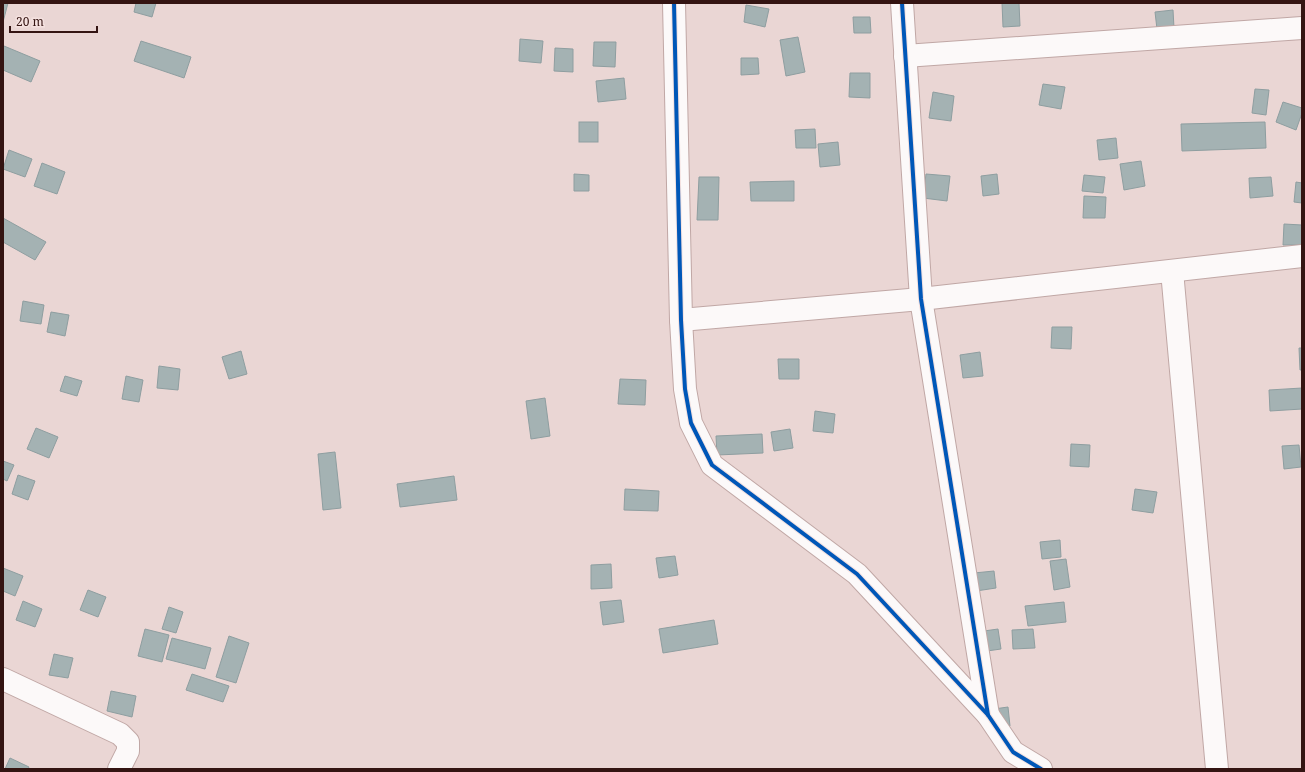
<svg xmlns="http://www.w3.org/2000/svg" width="1305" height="772" font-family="'Noto Serif',serif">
<rect width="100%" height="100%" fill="#ead6d4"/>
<g fill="#a4b2b3" stroke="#8e9ea0">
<path d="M 3,3 L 8,3 L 3,22 Z"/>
<path d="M 136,3 L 156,3 L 152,17 L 134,12 Z"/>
<path d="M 1002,3 L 1019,3 L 1020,26 L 1003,27 Z"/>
<path d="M 746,5 L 769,9 L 765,27 L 744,22 Z"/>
<path d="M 1173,10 L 1174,28 L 1157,29 L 1155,12 Z"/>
<path d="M 853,17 L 870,17 L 871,33 L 854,33 Z"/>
<path d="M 798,37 L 805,72 L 786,76 L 780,40 Z"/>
<path d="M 520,39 L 543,41 L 541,63 L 519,61 Z"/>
<path d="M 141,41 L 191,57 L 184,78 L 134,61 Z"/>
<path d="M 594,42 L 616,42 L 615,67 L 593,66 Z"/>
<path d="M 4,46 L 40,61 L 31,82 L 3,70 L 3,49 Z"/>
<path d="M 555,48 L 573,49 L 573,72 L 554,71 Z"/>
<path d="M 741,58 L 758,58 L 759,74 L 741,75 Z"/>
<path d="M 850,73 L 870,73 L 870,98 L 849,97 Z"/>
<path d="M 624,78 L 626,99 L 598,102 L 596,81 Z"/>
<path d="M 1043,84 L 1065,87 L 1061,109 L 1039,105 Z"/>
<path d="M 1255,89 L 1269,90 L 1266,115 L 1252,113 Z"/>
<path d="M 933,92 L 954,96 L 951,121 L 929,118 Z"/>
<path d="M 1283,102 L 1302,108 L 1302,113 L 1296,130 L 1276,122 Z"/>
<rect x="579" y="122" width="19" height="20"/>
<path d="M 1265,122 L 1266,148 L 1182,151 L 1181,124 Z"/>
<path d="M 815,129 L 816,148 L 796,148 L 795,130 Z"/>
<path d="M 1116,138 L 1118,158 L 1099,160 L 1097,140 Z"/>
<path d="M 838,142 L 840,165 L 820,167 L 818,144 Z"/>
<path d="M 9,150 L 32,159 L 25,177 L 3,169 Z"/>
<path d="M 1141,161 L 1145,186 L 1124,190 L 1120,164 Z"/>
<path d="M 42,163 L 65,172 L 57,194 L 34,186 Z"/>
<path d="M 574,174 L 589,175 L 589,191 L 574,191 Z"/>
<path d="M 926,174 L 950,176 L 947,201 L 923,198 Z"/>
<path d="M 997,174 L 999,194 L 983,196 L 981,176 Z"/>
<path d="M 1084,175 L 1105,177 L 1103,193 L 1082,191 Z"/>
<path d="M 699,177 L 719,177 L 718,220 L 697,220 Z"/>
<path d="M 1271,177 L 1273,196 L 1250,198 L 1249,178 Z"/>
<path d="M 794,181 L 794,201 L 751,201 L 750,182 Z"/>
<path d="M 1296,182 L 1302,183 L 1302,203 L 1294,202 Z"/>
<path d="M 1084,196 L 1106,197 L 1105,218 L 1083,218 Z"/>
<path d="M 3,218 L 46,242 L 35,260 L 3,242 Z"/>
<path d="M 1284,224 L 1302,225 L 1302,245 L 1283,245 Z"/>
<path d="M 23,301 L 44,305 L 41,324 L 20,321 Z"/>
<path d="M 51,312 L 69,315 L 65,336 L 47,332 Z"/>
<path d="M 1052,327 L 1072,327 L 1071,349 L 1051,348 Z"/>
<path d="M 1299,348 L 1302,348 L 1302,370 L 1300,370 Z"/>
<path d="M 241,351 L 247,374 L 229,379 L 222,357 Z"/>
<path d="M 980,352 L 983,376 L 963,378 L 960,355 Z"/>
<path d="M 778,359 L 799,359 L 799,379 L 779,379 Z"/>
<path d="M 159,366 L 180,369 L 178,390 L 157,388 Z"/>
<path d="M 65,376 L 82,381 L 77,396 L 60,391 Z"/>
<path d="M 126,376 L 143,380 L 139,402 L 122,399 Z"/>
<path d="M 620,379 L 646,380 L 645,405 L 618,404 Z"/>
<path d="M 1302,388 L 1302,409 L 1270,411 L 1269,390 Z"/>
<path d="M 545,398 L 550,436 L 531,439 L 526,401 Z"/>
<path d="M 815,411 L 835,414 L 833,433 L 813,431 Z"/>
<path d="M 36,428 L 58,437 L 49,458 L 27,449 Z"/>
<path d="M 790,429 L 793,448 L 774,451 L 771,432 Z"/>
<path d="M 762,434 L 763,453 L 717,455 L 716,436 Z"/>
<path d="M 1071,444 L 1090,445 L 1089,467 L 1070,466 Z"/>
<path d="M 1299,445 L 1301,467 L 1284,469 L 1282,446 Z"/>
<path d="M 335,452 L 341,508 L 323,510 L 318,454 Z"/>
<path d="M 3,461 L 14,465 L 7,481 L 3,479 Z"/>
<path d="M 18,475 L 35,481 L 28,500 L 12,494 Z"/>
<path d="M 454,476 L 457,500 L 400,507 L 397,484 Z"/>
<path d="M 625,489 L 659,491 L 658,511 L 624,510 Z"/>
<path d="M 1135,489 L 1157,492 L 1153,513 L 1132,510 Z"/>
<path d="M 1060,540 L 1061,557 L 1042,559 L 1040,542 Z"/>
<path d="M 675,556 L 678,575 L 659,578 L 656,558 Z"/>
<path d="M 1066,559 L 1070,587 L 1054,590 L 1050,561 Z"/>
<path d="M 611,564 L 612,588 L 591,589 L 591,565 Z"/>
<path d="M 3,568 L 23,576 L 15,596 L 3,591 Z"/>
<path d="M 994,571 L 996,588 L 976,591 L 974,573 Z"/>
<path d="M 88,590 L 106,597 L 98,617 L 80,610 Z"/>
<path d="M 621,600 L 624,622 L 603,625 L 600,602 Z"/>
<path d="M 23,601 L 42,609 L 35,627 L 16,620 Z"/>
<path d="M 1064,602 L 1066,622 L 1028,626 L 1025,606 Z"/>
<path d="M 169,607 L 183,612 L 176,633 L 162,629 Z"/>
<path d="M 714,620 L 718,644 L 663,653 L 659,629 Z"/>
<path d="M 145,629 L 169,635 L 162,662 L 138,656 Z"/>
<path d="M 998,629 L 1001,649 L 980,652 L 977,632 Z"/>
<path d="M 1033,629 L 1035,648 L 1013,649 L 1012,630 Z"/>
<path d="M 229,636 L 249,643 L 236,683 L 216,677 Z"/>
<path d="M 172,638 L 211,648 L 205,669 L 166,659 Z"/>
<path d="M 54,654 L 73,658 L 68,678 L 49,675 Z"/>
<path d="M 192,674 L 229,686 L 223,702 L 186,690 Z"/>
<path d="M 111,691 L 136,696 L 132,717 L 107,711 Z"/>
<path d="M 1008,707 L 1010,726 L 990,728 L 987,710 Z"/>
<path d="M 10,758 L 29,767 L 28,769 L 5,769 Z"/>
</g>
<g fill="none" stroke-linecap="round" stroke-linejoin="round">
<g stroke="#c0a7a5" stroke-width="24">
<g id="street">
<path d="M 674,3 L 681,320 L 685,389 L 691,423 L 712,465 L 857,574 L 988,715 L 1013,752 L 1041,769"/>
<path d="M 902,3 L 921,299 L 988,715"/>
<path d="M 905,56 L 1302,28"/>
<path d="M 1172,271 L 1217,769"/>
<path d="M 681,320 L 921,299 L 1302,256"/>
<path d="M 3,679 L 120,734 L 128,742 L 128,751 L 119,769"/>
</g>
</g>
<use href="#street" stroke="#fcf9f9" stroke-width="22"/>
<g stroke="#f4e1df" stroke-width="6">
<g id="cycleway">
<path d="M 674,3 L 681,320 L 685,389 L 691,423 L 712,465 L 857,574 L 988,715 L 1013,752 L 1041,769"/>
<path d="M 902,3 L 921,299 L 988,715"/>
</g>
</g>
<use href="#cycleway" stroke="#0057b8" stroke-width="4"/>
</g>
<rect width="1305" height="772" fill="none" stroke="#341412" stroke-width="8"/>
<path d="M10 26v6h87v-6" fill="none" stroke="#341412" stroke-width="2"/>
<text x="16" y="26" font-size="12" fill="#341412" stroke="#f4e1df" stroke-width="3" paint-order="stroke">20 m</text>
</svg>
